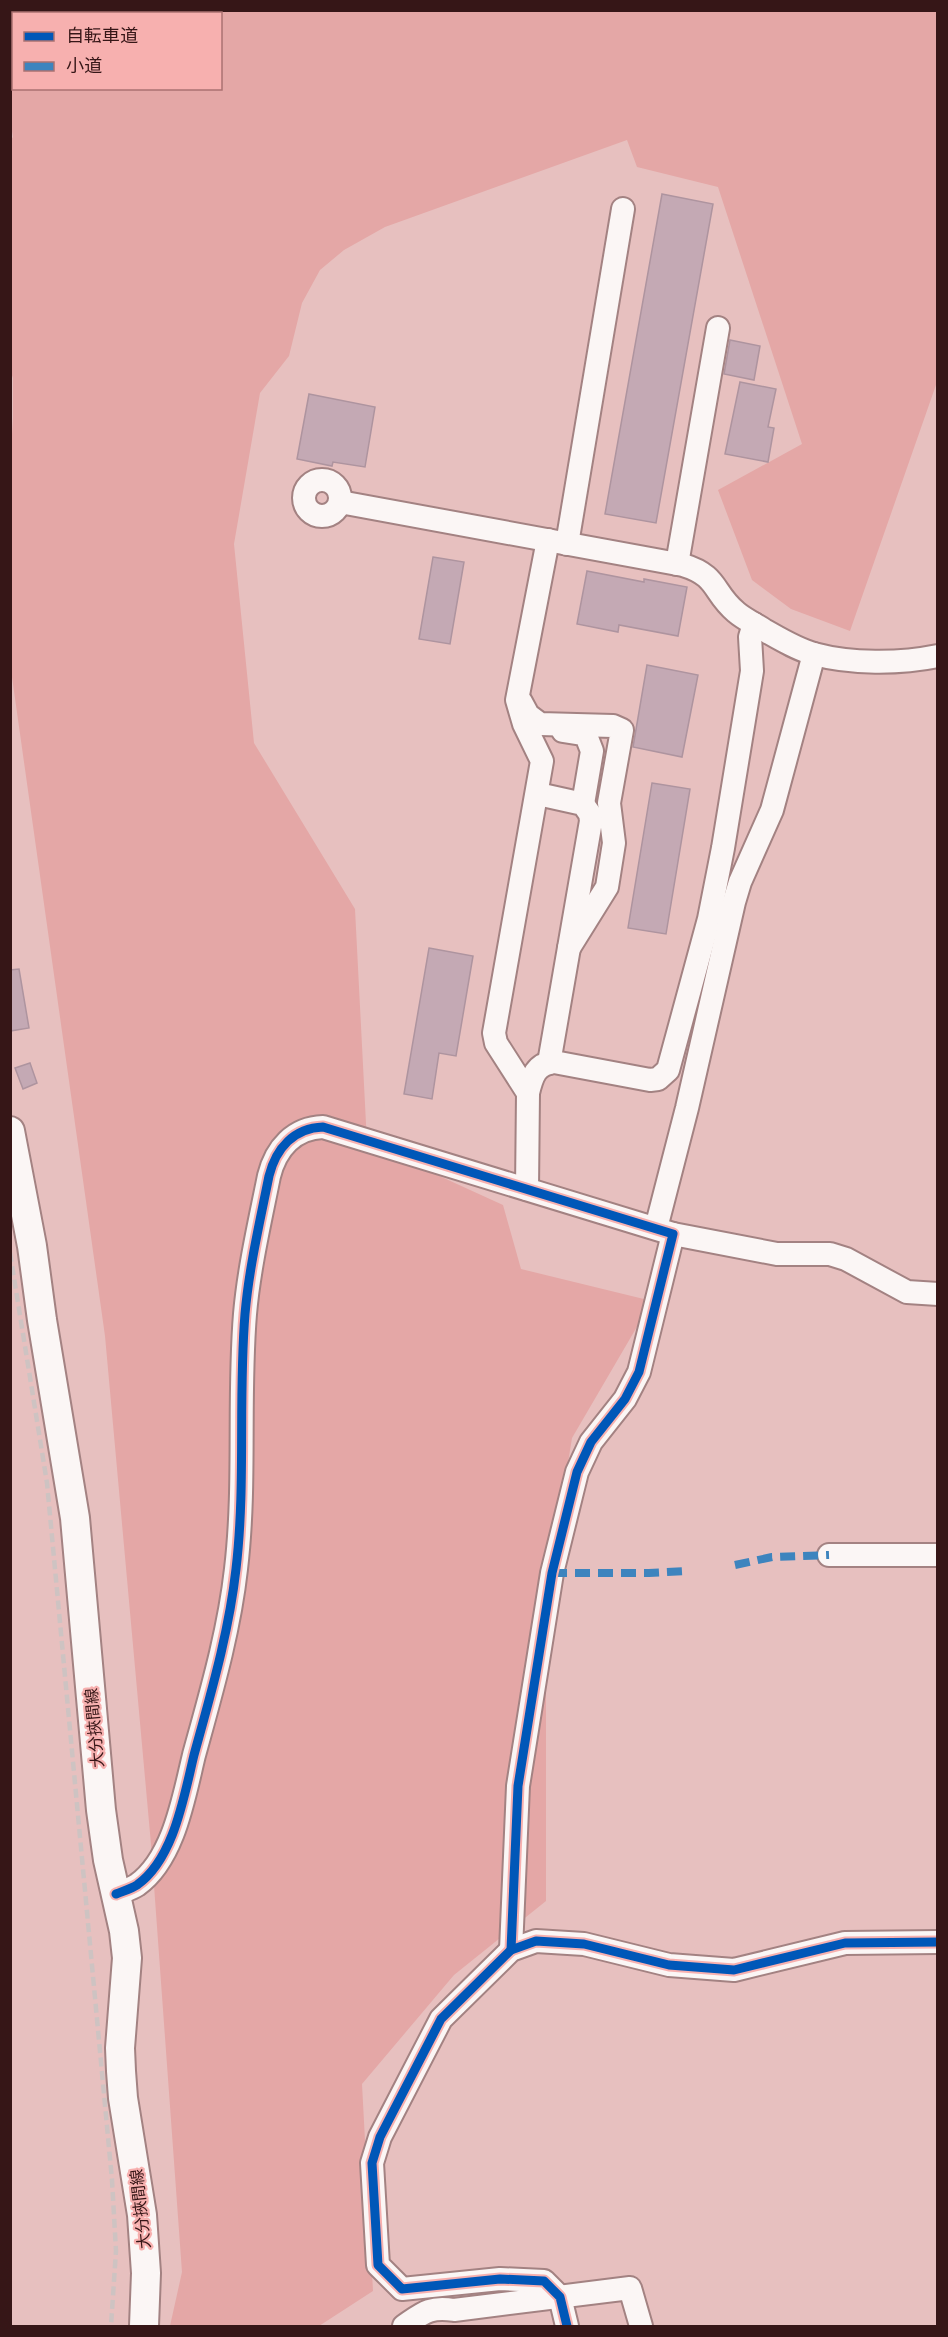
<svg xmlns="http://www.w3.org/2000/svg" width="948" height="2337" font-family="'PT Sans','Noto Sans JP',sans-serif">
<rect width="100%" height="100%" fill="#e7c0bf"/>
<path fill="#e4a7a6" d="M 37,11 L 937,11 L 937,382 L 850,631 L 791,609 L 752,580 L 718,490 L 802,444 L 718,187 L 637,167 L 627,140 L 385,227 L 344,250 L 320,270 L 302,303 L 289,356 L 260,393 L 234,544 L 254,743 L 355,909 L 367,1143 L 503,1205 L 521,1269 L 652,1301 L 572,1438 L 555,1543 L 546,1580 L 546,1901 L 454,1975 L 362,2084 L 373,2291 L 319,2326 L 170,2326 L 182,2272 L 151,1844 L 105,1336 L 11,670 L 10,468 L 13,418 L 13,378 L 10,370 L 10,141 L 13,137 L 10,120 L 10,43 L 13,39 L 14,88 L 220,88 L 220,14 L 34,13 Z"/>
<g fill="#c4a9b4" stroke="#ae949f" stroke-width="1.5">
<path d="M 662,194 L 713,204 L 656,523 L 605,514 Z"/>
<path d="M 730,340 L 760,346 L 754,380 L 724,374 Z"/>
<path d="M 740,382 L 776,389 L 768,427 L 774,428 L 768,462 L 725,454 Z"/>
<path d="M 309,394 L 375,407 L 365,467 L 333,462 L 332,466 L 297,459 Z"/>
<path d="M 433,557 L 464,562 L 450,644 L 419,639 Z"/>
<path d="M 587,571 L 644,582 L 644,579 L 687,587 L 678,636 L 619,625 L 618,632 L 577,624 Z"/>
<path d="M 647,665 L 698,675 L 682,757 L 633,747 Z"/>
<path d="M 652,783 L 690,789 L 666,934 L 628,928 Z"/>
<path d="M 429,948 L 473,956 L 456,1056 L 439,1053 L 432,1099 L 404,1094 Z"/>
<path d="M 19,969 L 29,1028 L 10,1031 L 10,970 Z"/>
<path d="M 30,1063 L 37,1083 L 23,1089 L 15,1068 Z"/>
</g>
<g fill="none" stroke-linecap="round" stroke-linejoin="round">
<g stroke="#a38282" stroke-width="26">
<g id="minor">
<circle cx="322" cy="498" r="18"/>
<path d="M 340,502 L 683,565 C 719,576 712,592 736,612 C 744,619 755,624 764,630 C 780,639 796,649 814,654 C 851,664 899,664 938,656"/>
<path d="M 567,544 L 623,209"/>
<path d="M 677,564 L 718,328"/>
<path d="M 521,702 L 528,715 L 540,724 L 613,726 L 622,730 L 609,803 L 614,843 L 607,887 L 569,948"/>
<path d="M 563,731 L 582,734 L 587,738 L 592,751 L 583,804"/>
<path d="M 538,794 L 583,804 L 590,814 L 591,821 L 549,1063"/>
<path d="M 528,1093 C 532,1076 536,1064 554,1062 L 650,1080 L 658,1079 L 668,1070 L 709,919 L 723,848 L 752,671 L 750,637 L 754,624"/>
<path d="M 527,1189 L 528,1093 L 496,1043 L 494,1033 L 542,761 L 524,724 L 517,700 L 548,540"/>
<path d="M 656,1228 L 687,1108 L 734,902 L 740,882 L 772,810 L 814,654"/>
<path d="M 673,1234 L 777,1254 L 830,1254 L 846,1259 L 907,1292 L 938,1294"/>
<path d="M 829,1555 L 938,1555"/>
<path d="M 116,1894 C 123,1891 131,1889 137,1885 C 174,1859 184,1796 194,1755 C 211,1693 229,1632 236,1569 C 246,1484 238,1399 245,1314 C 249,1268 260,1221 269,1176 C 276,1148 294,1128 323,1127 L 673,1234 L 639,1372 L 625,1399 L 591,1442 L 577,1472 L 552,1573 L 518,1786 L 511,1950"/>
<path d="M 404,2326 C 423,2313 430,2306 454,2310 L 630,2288 L 641,2326"/>
<path d="M 567,2326 L 560,2297 L 544,2281 L 500,2279 L 402,2289 L 378,2265 L 372,2163 L 380,2137 L 441,2019 L 511,1950 L 536,1941 L 584,1944 L 669,1965 L 734,1970 L 845,1943 L 938,1942"/>
</g>
</g>
<g stroke="#a38282" stroke-width="32">
<path id="major" d="M 10,1131 L 32,1246 L 42,1320 L 75,1518 L 101,1810 L 108,1860 L 124,1931 L 127,1958 L 120,2048 L 121,2071 L 123,2098 L 142,2215 L 146,2273 L 144,2326"/>
</g>
<use href="#minor" stroke="#fbf6f5" stroke-width="22"/>
<use href="#major" stroke="#fbf6f5" stroke-width="28"/>
<path stroke="#cec3c2" stroke-width="4.5" stroke-dasharray="9 4.5" stroke-linecap="butt" d="M 10,1253 L 47,1483 L 112,2180 L 116,2251 L 111,2326"/>
<g stroke="#3d84be" stroke-width="8" stroke-dasharray="15 8" stroke-linecap="butt">
<path d="M 735,1565 L 772,1557 L 829,1555"/>
<path d="M 552,1573 L 649,1573 L 685,1571"/>
</g>
<g stroke="#f7b0af" stroke-width="13">
<g id="cycleway">
<path d="M 116,1894 C 123,1891 131,1889 137,1885 C 174,1859 184,1796 194,1755 C 211,1693 229,1632 236,1569 C 246,1484 238,1399 245,1314 C 249,1268 260,1221 269,1176 C 276,1148 294,1128 323,1127 L 673,1234 L 639,1372 L 625,1399 L 591,1442 L 577,1472 L 552,1573 L 518,1786 L 511,1950"/>
<path d="M 567,2326 L 560,2297 L 544,2281 L 500,2279 L 402,2289 L 378,2265 L 372,2163 L 380,2137 L 441,2019 L 511,1950 L 536,1941 L 584,1944 L 669,1965 L 734,1970 L 845,1943 L 938,1942"/>
</g>
</g>
<use href="#cycleway" stroke="#0057b8" stroke-width="9"/>
</g>
<g text-anchor="middle" dominant-baseline="central" stroke-width="4.5" stroke-linejoin="round" paint-order="stroke">
<g font-size="16" fill="#361617" stroke="#f7b0af">
<text transform="translate(94 1728) rotate(-95)">大分挾間線</text>
<text transform="translate(140 2209) rotate(-96)">大分挾間線</text>
</g>
</g>
<rect width="948" height="2337" fill="none" stroke="#361617" stroke-width="24"/>
<rect x="12" y="12" width="210" height="78" fill="#f7b0af" stroke="#aa7272" stroke-width="1.5"/>
<rect x="24" y="32" width="30" height="9" fill="#0057b8" stroke="#aa7272" stroke-width="1.5"/>
<text x="66" y="42" font-size="18" fill="#361617">自転車道</text>
<rect x="24" y="62" width="30" height="9" fill="#3d84be" stroke="#aa7272" stroke-width="1.5"/>
<text x="66" y="72" font-size="18" fill="#361617">小道</text>
</svg>
